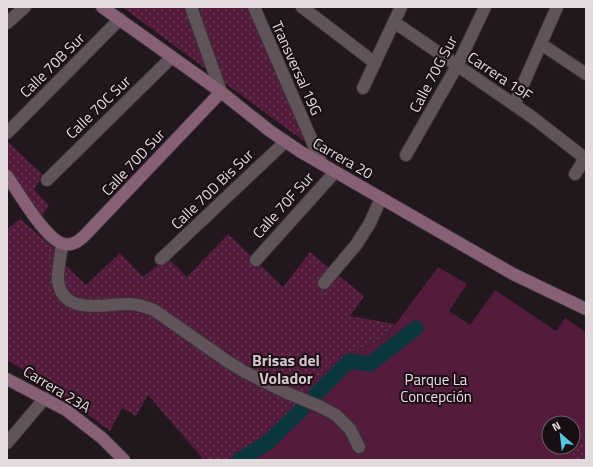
<svg xmlns="http://www.w3.org/2000/svg" width="593" height="467" font-family="'Titillium Web',sans-serif">
<defs>
<pattern id="grass-dots" width="8" height="8" patternUnits="userSpaceOnUse"><rect width="8" height="8" fill="#531b3c"/><path d="M2 2h.1M6 6h.1" fill="none" stroke="#6b3c58" stroke-width="1.8" stroke-linecap="round"/></pattern>
</defs>
<rect width="100%" height="100%" fill="#22171d"/>
<g fill="url(#grass-dots)">
<path d="M 122,7 L 248,7 L 277,76 L 309,145 Z"/>
<path d="M 7,141 L 43,175 L 34,189 L 49,206 L 42,215 L 7,172 Z"/>
<path d="M 20,219 L 67,259 L 64,264 L 86,285 L 120,253 L 143,277 L 167,257 L 187,277 L 228,234 L 283,287 L 310,252 L 364,296 L 350,316 L 395,324 L 385,338 L 348,354 L 264,438 L 228,460 L 204,460 L 148,395 L 136,416 L 122,408 L 110,431 L 40,380 L 7,360 L 7,229 Z"/>
<path d="M 586,433 L 586,460 L 568,460 Z"/>
</g>
<path fill="#531b3c" fill-rule="evenodd" d="M 438,267 L 467,284 L 449,311 L 470,325 L 495,290 L 556,331 L 565,318 L 586,332 L 586,433 L 568,460 L 228,460 L 264,438 L 348,354 L 385,338 ZM 549,423 L 573,423 L 573,447 L 549,447 Z"/>
<g fill="none" stroke-linecap="round" stroke-linejoin="round">
<g stroke="#0a363d" stroke-width="15">
<path d="M 315,395 L 349,361 L 370,364 L 416,328"/>
<path d="M 239,460 L 267,443 L 302,409"/>
</g>
<g stroke="#3a3336" stroke-width="14">
<g id="street">
<path d="M 191,7 L 221,92"/>
<path d="M 254,7 L 322,164"/>
<path d="M 302,7 L 375,63"/>
<path d="M 394,22 L 532,117 L 586,159"/>
<path d="M 7,23 L 25,7"/>
<path d="M 541,44 L 586,74"/>
<path d="M 363,88 L 401,7"/>
<path d="M 514,105 L 557,7"/>
<path d="M 7,133 L 120,19"/>
<path d="M 406,155 L 457,66 L 485,7"/>
<path d="M 575,174 L 586,157"/>
<path d="M 47,180 L 171,58"/>
<path d="M 62,244 C 61,256 57,270 58,281 C 63,316 103,304 127,304 C 136,303 145,307 154,310 L 227,361 L 243,371 L 285,392 L 319,406 L 336,415 L 350,429 L 359,447"/>
<path d="M 161,259 L 285,142"/>
<path d="M 256,260 L 335,172"/>
<path d="M 324,283 L 356,245 L 370,223 L 381,198"/>
<path d="M 7,443 L 45,398"/>
</g>
</g>
<g stroke="#3a3336" stroke-width="14">
<g id="secondary">
<path d="M 102,7 L 221,92 L 270,131 L 301,152 L 513,274 L 586,309"/>
<path d="M 7,176 C 18,191 46,241 64,244 C 73,246 82,239 88,232 L 221,92"/>
<path d="M 7,379 L 66,410 L 102,438 L 124,460"/>
</g>
</g>
<use href="#street" stroke="#605359" stroke-width="12"/>
<use href="#secondary" stroke="#886075" stroke-width="12"/>
</g>
<g text-anchor="middle" dominant-baseline="central" stroke-width="4" stroke-linejoin="round" paint-order="stroke">
<g font-size="15" fill="#e2dadd" stroke="#190e14">
<text transform="translate(52 65) rotate(-45)">Calle 70B Sur</text>
<text transform="translate(297 68) rotate(66)">Transversal 19G</text>
<text transform="translate(433 74) rotate(-62)">Calle 70G Sur</text>
<text transform="translate(500 76) rotate(34)">Carrera 19F</text>
<text transform="translate(98 107) rotate(-44)">Calle 70C Sur</text>
<text transform="translate(343 158) rotate(30)">Carrera 20</text>
<text transform="translate(133 162) rotate(-47)">Calle 70D Sur</text>
<text transform="translate(212 189) rotate(-44)">Calle 70D Bis Sur</text>
<text transform="translate(283 205) rotate(-48)">Calle 70F Sur</text>
<text transform="translate(57 389) rotate(31)">Carrera 23A</text>
</g>
<g font-size="15" fill="#f1dae5" stroke="#190e14">
<text x="436" y="379">Parque La<tspan x="436" dy="17">Concepción</tspan></text>
</g>
<g font-size="16" font-weight="bold" fill="#d6c6cd" stroke="#190e14">
<text x="286" y="360">Brisas del<tspan x="286" dy="18">Volador</tspan></text>
</g>
</g>
<rect width="593" height="467" fill="none" stroke="#e2dadd" stroke-width="16"/>
<g transform="translate(561 435) rotate(332)"><circle r="19" fill="#190e14" stroke="#696064"/>
<path d="M0-3L7 15L0 10L-7 15Z" fill="#56c9e0"/>
<text y="-6" font-size="11" font-weight="bold" text-anchor="middle" fill="#e2dadd">N</text>
</g>
</svg>
